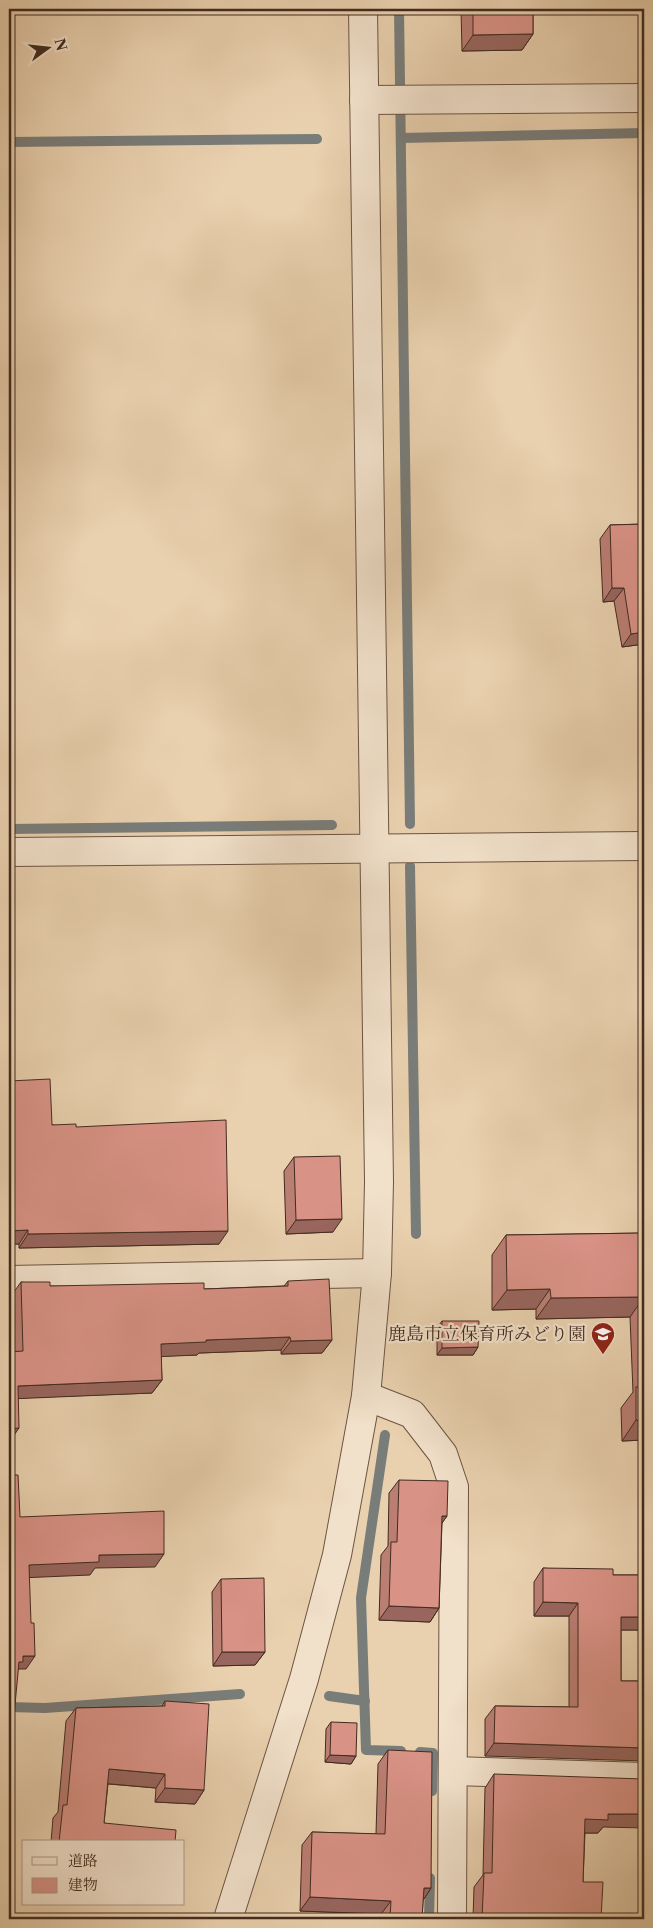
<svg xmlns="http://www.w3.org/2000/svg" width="653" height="1928" font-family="'Libre Caslon Text','Noto Serif JP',serif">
<rect width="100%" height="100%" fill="#e9d0ae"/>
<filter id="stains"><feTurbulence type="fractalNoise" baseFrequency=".004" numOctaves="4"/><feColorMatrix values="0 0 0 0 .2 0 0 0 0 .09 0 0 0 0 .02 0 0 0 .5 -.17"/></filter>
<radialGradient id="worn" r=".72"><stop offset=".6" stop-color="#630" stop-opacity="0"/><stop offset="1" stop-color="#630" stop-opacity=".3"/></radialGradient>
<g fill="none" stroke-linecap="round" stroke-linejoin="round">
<g stroke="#797d7a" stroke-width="10">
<path d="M 399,9 L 410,824"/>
<path d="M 401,138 L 644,133"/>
<path d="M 9,142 L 317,139"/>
<path d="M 9,829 L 332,825"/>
<path d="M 410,866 L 416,1234"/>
<path d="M 385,1435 L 361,1598 L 366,1750 L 401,1751"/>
<path d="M 329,1696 L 365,1701"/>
<path d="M 9,1707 L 45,1708 L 240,1694"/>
<path d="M 420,1752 L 433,1753 L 432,1791"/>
<path d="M 429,1919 L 430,1878"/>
</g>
<g stroke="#6c5443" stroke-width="30">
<g id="minor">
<path d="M 364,100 L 644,98"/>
<path d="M 9,852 L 644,846"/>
<path d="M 9,1280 L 377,1273"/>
<path d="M 366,1396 L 412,1414 L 443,1454 L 454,1487 L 452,1919"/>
<path d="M 453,1771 L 644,1777"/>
<path d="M 228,1919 L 304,1679 L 337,1555 L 366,1396 L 377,1273 L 379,1182 L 363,9"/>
</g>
</g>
<use href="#minor" stroke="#f1e0ca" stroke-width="28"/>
</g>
<g fill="#bb7e73" stroke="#422b1f">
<path d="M 461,9 L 533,9 L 533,34 L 522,50 L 462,51 Z"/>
<path d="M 644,524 L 644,644 L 622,647 L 614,601 L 603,602 L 600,539 L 610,525 Z"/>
<path d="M 9,1081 L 52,1125 L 76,1127 L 219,1244 L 19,1248 L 19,1244 L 9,1244 Z"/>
<path d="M 294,1157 L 333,1232 L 286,1234 L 284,1171 Z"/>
<path d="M 644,1233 L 644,1440 L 622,1441 L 621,1408 L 633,1392 L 630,1317 L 536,1319 L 536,1309 L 492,1310 L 492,1255 L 506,1235 Z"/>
<path d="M 288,1281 L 332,1340 L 322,1353 L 281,1354 L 281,1350 L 199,1353 L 197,1355 L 161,1356 L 162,1380 L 152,1393 L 18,1398 L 10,1441 L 13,1352 L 11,1296 L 21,1282 L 50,1286 L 204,1289 L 284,1286 Z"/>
<path d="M 442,1321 L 478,1347 L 473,1355 L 437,1355 L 437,1328 Z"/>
<path d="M 399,1480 L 447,1516 L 442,1523 L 439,1608 L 430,1622 L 379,1620 L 381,1555 L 388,1546 L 389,1493 Z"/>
<path d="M 543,1568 L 613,1575 L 644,1575 L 644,1630 L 621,1630 L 621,1681 L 644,1681 L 485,1756 L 485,1719 L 495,1706 L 569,1707 L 569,1616 L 534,1616 L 534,1582 Z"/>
<path d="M 221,1579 L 265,1652 L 255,1665 L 213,1666 L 212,1592 Z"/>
<path d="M 165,1701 L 204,1790 L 195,1804 L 155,1802 L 156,1788 L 108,1784 L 104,1823 L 175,1842 L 51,1842 L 53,1818 L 58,1812 L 66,1721 L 76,1708 L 162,1706 Z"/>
<path d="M 331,1722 L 356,1756 L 351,1764 L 325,1762 L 326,1729 Z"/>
<path d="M 388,1750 L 431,1888 L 423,1900 L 422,1919 L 381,1919 L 381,1914 L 300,1911 L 302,1845 L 312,1832 L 376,1834 L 378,1764 Z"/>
<path d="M 494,1774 L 603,1827 L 598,1833 L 585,1833 L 583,1882 L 601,1919 L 473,1919 L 474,1887 L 483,1875 L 485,1788 Z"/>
</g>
<g fill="#98665e" stroke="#422b1f">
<path d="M 533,34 L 522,50 L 462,51 L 473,35 Z"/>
<path d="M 612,588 L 624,588 L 614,601 L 603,602 Z"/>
<path d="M 644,632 L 644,644 L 622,647 L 631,634 Z"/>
<path d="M 342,1219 L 333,1232 L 286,1234 L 296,1220 Z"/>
<path d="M 28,1230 L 19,1244 L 9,1244 L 9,1231 Z"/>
<path d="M 228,1231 L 219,1244 L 19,1248 L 28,1234 Z"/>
<path d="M 550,1289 L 536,1309 L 492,1310 L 507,1290 Z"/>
<path d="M 644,1297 L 630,1317 L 536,1319 L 551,1298 Z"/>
<path d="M 290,1337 L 281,1350 L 199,1353 L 197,1355 L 152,1357 L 161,1344 L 206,1340 Z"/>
<path d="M 332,1340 L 322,1353 L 281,1354 L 291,1341 Z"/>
<path d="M 478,1347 L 473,1355 L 437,1355 L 442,1348 Z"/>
<path d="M 162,1380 L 152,1393 L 9,1399 L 18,1386 Z"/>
<path d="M 636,1420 L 644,1420 L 644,1440 L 622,1441 Z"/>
<path d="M 19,1428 L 10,1441 L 9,1441 L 9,1429 Z"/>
<path d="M 442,1516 L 447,1516 L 437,1530 Z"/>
<path d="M 164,1554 L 155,1567 L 95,1568 L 90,1575 L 19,1578 L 29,1565 L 99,1555 Z"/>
<path d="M 543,1602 L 578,1603 L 569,1616 L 534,1616 Z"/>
<path d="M 389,1606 L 439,1608 L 430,1622 L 379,1620 Z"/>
<path d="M 621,1617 L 644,1617 L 644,1630 L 612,1630 Z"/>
<path d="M 222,1652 L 265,1652 L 255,1665 L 213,1666 Z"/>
<path d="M 23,1656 L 35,1656 L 26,1669 L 18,1669 L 10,1675 Z"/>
<path d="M 494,1743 L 644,1748 L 644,1761 L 485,1756 Z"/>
<path d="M 330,1755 L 356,1756 L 351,1764 L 325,1762 Z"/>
<path d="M 109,1769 L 165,1774 L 156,1788 L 100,1783 Z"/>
<path d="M 165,1788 L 204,1790 L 195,1804 L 155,1802 Z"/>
<path d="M 608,1814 L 644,1814 L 644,1828 L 603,1827 L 598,1833 L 576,1833 L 585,1819 Z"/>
<path d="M 424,1888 L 431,1888 L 422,1902 Z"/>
<path d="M 310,1897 L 391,1901 L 381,1914 L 300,1911 Z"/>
<path d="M 390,1917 L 422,1918 L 422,1919 L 389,1919 Z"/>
</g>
<g fill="#d99286" stroke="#422b1f">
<path d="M 473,9 L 533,9 L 533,34 L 473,35 Z"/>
<path d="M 644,524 L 644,632 L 631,634 L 624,588 L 612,588 L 610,525 Z"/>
<path d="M 50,1079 L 52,1125 L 76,1124 L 76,1127 L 226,1120 L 228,1231 L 28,1234 L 28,1230 L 9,1231 L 9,1081 Z"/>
<path d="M 340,1156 L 342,1219 L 296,1220 L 294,1157 Z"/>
<path d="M 644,1233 L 644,1297 L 551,1298 L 550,1289 L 507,1290 L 506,1235 Z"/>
<path d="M 329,1279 L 332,1340 L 291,1341 L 290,1337 L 206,1340 L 206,1342 L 161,1344 L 162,1380 L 18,1386 L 19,1428 L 9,1429 L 9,1352 L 23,1351 L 21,1282 L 50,1282 L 50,1286 L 204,1283 L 204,1289 L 288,1286 L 288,1281 Z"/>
<path d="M 442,1321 L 479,1321 L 478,1347 L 442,1348 Z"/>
<rect x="636" y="1387" width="8" height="33"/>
<path d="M 9,1475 L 18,1475 L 20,1517 L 164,1511 L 164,1554 L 99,1555 L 99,1562 L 29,1565 L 31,1623 L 34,1623 L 35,1656 L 23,1656 L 23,1662 L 19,1662 L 11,1747 L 9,1747 Z"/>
<path d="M 399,1480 L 448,1481 L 447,1516 L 442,1516 L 439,1608 L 389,1606 L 391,1542 L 397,1542 Z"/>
<path d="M 543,1568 L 613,1569 L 613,1575 L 644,1575 L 644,1617 L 621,1617 L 621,1681 L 644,1681 L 644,1748 L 494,1743 L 495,1706 L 578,1707 L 578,1603 L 543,1602 Z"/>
<path d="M 264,1578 L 265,1652 L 222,1652 L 221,1579 Z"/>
<path d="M 165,1701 L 209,1704 L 204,1790 L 165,1788 L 165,1774 L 109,1769 L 104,1823 L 176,1830 L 175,1842 L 59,1842 L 63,1805 L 67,1805 L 76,1708 L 165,1706 Z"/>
<path d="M 331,1722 L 357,1723 L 356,1756 L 330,1755 Z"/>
<path d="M 388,1750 L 432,1752 L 431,1888 L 424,1888 L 422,1918 L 390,1917 L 391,1901 L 310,1897 L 312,1832 L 385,1834 Z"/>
<path d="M 494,1774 L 644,1779 L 644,1814 L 608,1814 L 608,1820 L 585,1819 L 583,1882 L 603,1882 L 601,1919 L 482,1919 L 484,1873 L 492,1873 Z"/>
</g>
<defs>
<g id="school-pin" transform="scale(1.25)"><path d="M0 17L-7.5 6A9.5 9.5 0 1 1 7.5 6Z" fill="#8f2418" stroke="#f1e0ca"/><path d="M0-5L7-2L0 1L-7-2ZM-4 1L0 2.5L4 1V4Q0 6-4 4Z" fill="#fff"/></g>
</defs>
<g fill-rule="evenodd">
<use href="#school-pin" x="603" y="1334"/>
</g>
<g text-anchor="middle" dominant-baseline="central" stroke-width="4.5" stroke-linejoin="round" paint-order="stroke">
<g font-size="18" fill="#422b1f" stroke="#f1e0ca" text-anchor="end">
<text x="586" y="1334">鹿島市立保育所みどり園</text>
</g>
</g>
<rect width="653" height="1928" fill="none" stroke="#e9d0ae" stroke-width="30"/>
<rect x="10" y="10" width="633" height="1908" fill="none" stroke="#422b1f" stroke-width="2.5"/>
<rect x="15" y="15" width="623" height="1898" fill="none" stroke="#422b1f"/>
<rect x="22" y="1840" width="162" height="65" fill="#f1e0ca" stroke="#ab9886"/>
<rect x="32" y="1857" width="25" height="8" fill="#f1e0ca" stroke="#ab9886"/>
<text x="68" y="1866" font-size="15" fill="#422b1f">道路</text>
<rect x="32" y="1878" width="25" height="15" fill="#d99286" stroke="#ab9886"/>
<text x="68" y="1890" font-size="15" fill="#422b1f">建物</text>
<g transform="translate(48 48) rotate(75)" stroke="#f1e0ca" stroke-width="4" paint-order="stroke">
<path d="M0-4L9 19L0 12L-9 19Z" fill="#422b1f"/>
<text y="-8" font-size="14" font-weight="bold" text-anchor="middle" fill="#422b1f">N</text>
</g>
<rect width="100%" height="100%" filter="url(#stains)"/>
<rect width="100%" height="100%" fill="url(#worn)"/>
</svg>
